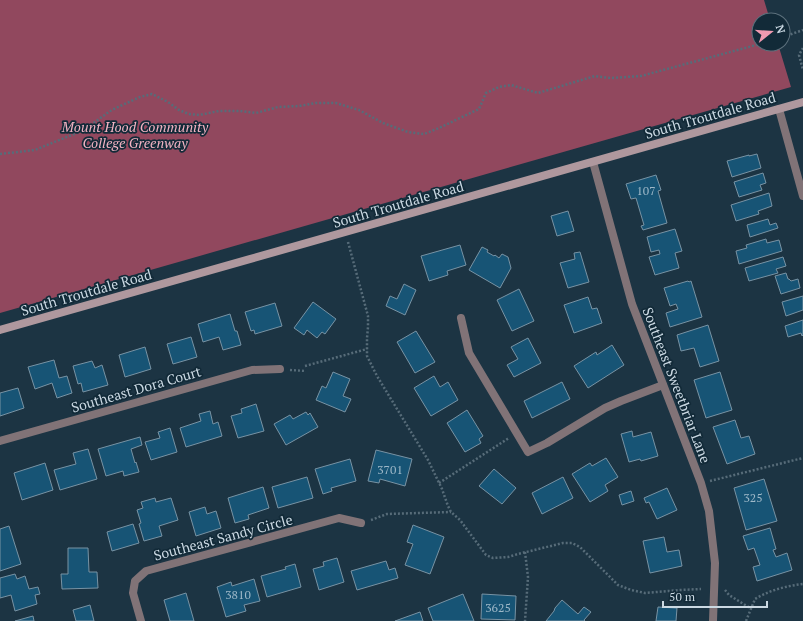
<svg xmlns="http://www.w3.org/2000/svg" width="803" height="621" font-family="'PT Serif',serif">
<rect width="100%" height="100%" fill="#1c3443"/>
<path fill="#91485e" d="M 0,0 L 764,0 L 770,20 L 759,20 L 759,44 L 778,44 L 791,87 L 0,313 Z"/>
<g fill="#175475" stroke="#7893a4">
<path d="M 757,154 L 761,168 L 732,177 L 727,161 L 749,155 L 749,156 Z"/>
<path d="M 763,173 L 766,183 L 760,185 L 762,190 L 739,197 L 734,182 Z"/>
<path d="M 656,175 L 661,190 L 658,191 L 667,223 L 643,230 L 641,226 L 644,225 L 636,198 L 631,199 L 626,184 Z"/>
<path d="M 769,193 L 772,206 L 758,211 L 759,214 L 736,221 L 731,205 Z"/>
<path d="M 568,211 L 574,231 L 557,236 L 551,216 Z"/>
<path d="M 768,219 L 770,225 L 776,223 L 778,228 L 750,237 L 747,225 Z"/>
<path d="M 675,229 L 682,251 L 675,253 L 679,268 L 655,275 L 649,257 L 660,254 L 659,250 L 651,252 L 647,237 Z"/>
<path d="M 766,239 L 767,243 L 779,240 L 782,251 L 739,264 L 736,251 L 747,248 L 746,245 Z"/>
<path d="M 460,245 L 466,265 L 447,271 L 448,275 L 429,281 L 421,256 Z"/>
<path d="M 482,247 L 488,250 L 487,252 L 494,256 L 495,255 L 499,258 L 502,254 L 508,257 L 511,268 L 500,288 L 469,270 Z"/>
<path d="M 580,252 L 589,282 L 568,288 L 560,263 L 575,259 L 574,253 Z"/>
<path d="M 783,257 L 786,266 L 776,269 L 778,273 L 749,281 L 745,268 Z"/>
<path d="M 786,273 L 788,279 L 789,279 L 791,281 L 798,279 L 800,288 L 781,294 L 775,276 Z"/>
<path d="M 688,281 L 689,282 L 691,281 L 702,317 L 670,327 L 666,313 L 678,309 L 676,304 L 670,306 L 664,288 Z"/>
<path d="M 404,284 L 416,290 L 405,315 L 386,306 L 390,296 L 397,299 Z"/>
<path d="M 519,289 L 534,321 L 512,331 L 497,300 Z"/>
<path d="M 803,296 L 803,310 L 786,316 L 782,302 Z"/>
<path d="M 588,297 L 592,309 L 597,308 L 602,323 L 574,333 L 564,305 Z"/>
<path d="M 313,302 L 336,319 L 325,334 L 322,332 L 317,338 L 307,330 L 304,335 L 294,328 Z"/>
<path d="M 275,303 L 282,326 L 255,334 L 254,330 L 251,331 L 245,312 Z"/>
<path d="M 230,314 L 235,331 L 237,331 L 241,345 L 223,350 L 219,337 L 203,342 L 198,324 Z"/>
<path d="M 803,320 L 803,335 L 802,336 L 801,333 L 788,337 L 785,326 Z"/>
<path d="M 708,325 L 719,361 L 700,367 L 694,348 L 681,351 L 677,335 Z"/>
<path d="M 416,331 L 435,362 L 415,373 L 397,342 Z"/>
<path d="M 191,337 L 197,357 L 173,364 L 167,344 Z"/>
<path d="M 528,338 L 541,363 L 514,377 L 507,365 L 518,359 L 511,347 Z"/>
<path d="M 612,345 L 624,365 L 588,388 L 574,366 L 596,352 L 597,355 Z"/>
<path d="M 145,347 L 151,369 L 125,377 L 119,355 Z"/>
<path d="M 54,360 L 59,378 L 67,376 L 72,393 L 57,398 L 52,383 L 35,389 L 28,367 Z"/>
<path d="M 92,361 L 95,368 L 102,365 L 108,385 L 83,392 L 81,383 L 78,384 L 73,366 Z"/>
<path d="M 333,372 L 350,379 L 343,396 L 351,399 L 345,412 L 316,400 L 322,386 L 326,388 Z"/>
<path d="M 720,372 L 732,410 L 706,418 L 694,380 Z"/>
<path d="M 434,376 L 440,387 L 448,382 L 458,400 L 431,416 L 414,388 Z"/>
<path d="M 562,382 L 570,399 L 532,418 L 524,401 Z"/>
<path d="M 18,388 L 24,408 L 0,416 L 0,393 Z"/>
<path d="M 256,404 L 264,431 L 238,438 L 231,416 L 242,413 L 241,409 Z"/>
<path d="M 467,410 L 483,436 L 479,439 L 481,443 L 465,452 L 447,423 Z"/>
<path d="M 210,411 L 213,424 L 218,422 L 222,436 L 186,447 L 180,428 L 201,421 L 199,414 Z"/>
<path d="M 306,412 L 308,415 L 310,413 L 318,427 L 286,445 L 274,424 L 290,415 L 293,419 Z"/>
<path d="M 735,420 L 741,438 L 749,436 L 755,454 L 727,464 L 713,427 Z"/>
<path d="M 170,428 L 177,452 L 151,460 L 145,442 L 160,438 L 158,432 Z"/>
<path d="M 632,431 L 633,437 L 651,432 L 658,456 L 641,461 L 640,459 L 629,462 L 621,434 Z"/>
<path d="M 140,437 L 142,445 L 131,449 L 135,463 L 136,462 L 139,472 L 124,476 L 123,471 L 106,476 L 98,449 Z"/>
<path d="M 88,449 L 97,479 L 60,490 L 54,470 L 76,464 L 73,453 Z"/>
<path d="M 376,450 L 412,459 L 405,486 L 380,479 L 379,483 L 368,481 Z"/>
<path d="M 606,458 L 618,477 L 605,485 L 608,491 L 590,502 L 572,474 L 590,463 L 592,466 Z"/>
<path d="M 350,459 L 356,481 L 331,488 L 332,491 L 323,494 L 315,469 Z"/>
<path d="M 45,463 L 53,490 L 22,500 L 14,473 Z"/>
<path d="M 494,469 L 516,488 L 502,504 L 479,486 Z"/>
<path d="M 307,477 L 313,498 L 278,508 L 272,487 Z"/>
<path d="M 563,477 L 573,498 L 542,514 L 532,493 Z"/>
<path d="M 764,479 L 777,521 L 746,530 L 734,488 Z"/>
<path d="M 263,487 L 269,508 L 248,515 L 249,519 L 235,523 L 228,498 Z"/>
<path d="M 667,488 L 677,510 L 657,519 L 649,502 L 646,503 L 644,498 Z"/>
<path d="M 631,491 L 634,501 L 622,505 L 619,495 Z"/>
<path d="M 155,498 L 156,502 L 171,498 L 178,520 L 159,526 L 162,536 L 144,541 L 139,524 L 141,523 L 137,510 L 143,508 L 141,502 Z"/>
<path d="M 205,507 L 207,514 L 216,511 L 221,528 L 196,536 L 189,512 Z"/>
<path d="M 133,524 L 139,543 L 112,551 L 107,532 Z"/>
<path d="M 413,525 L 444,537 L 430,574 L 405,565 L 413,544 L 407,542 Z"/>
<path d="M 9,526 L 21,564 L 0,571 L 0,529 Z"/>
<path d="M 770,528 L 776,549 L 773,550 L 776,557 L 787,553 L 792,570 L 757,581 L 753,567 L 760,565 L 754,548 L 748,550 L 743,536 Z"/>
<path d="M 664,537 L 667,552 L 679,550 L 682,566 L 650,573 L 643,541 Z"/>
<path d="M 68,548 L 88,548 L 89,572 L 97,572 L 98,588 L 62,589 L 61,574 L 68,574 Z"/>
<path d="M 337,558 L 344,582 L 319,590 L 313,569 L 324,566 L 323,562 Z"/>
<path d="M 386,561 L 389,570 L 395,568 L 398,578 L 357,590 L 351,571 Z"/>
<path d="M 295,564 L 301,587 L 267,597 L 261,576 L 286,569 L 285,567 Z"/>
<path d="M 15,574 L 17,579 L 25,576 L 29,589 L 38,587 L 40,594 L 35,595 L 37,604 L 15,611 L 11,595 L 0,598 L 0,578 Z"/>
<path d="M 254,579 L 260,601 L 244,605 L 246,611 L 226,617 L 217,587 L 231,582 L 232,586 Z"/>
<path d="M 186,593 L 194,621 L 170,621 L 164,600 Z"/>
<path d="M 463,594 L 474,621 L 433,621 L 428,608 Z"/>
<path d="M 482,594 L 516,596 L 515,620 L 481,619 Z"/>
<path d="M 562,600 L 578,614 L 584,607 L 591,612 L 584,620 L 585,621 L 546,621 L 554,611 L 555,608 Z"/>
<path d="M 90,605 L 94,621 L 76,621 L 73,610 Z"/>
<path d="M 658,607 L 677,608 L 676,621 L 656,621 Z"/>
<path d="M 420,612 L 423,621 L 395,621 Z"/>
<path d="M 33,616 L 34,621 L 15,621 Z"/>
</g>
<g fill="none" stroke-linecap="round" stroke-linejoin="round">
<g stroke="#576c79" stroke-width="2.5" stroke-dasharray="2 2" stroke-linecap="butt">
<path d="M 783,37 L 803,30"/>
<path d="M 803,48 L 799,55 L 803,70"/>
<path d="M 0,154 L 35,150 L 84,130 L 110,111 L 118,107 L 140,97 L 152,94 L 168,102 L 179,110 L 189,114 L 199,115 L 219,111 L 240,111 L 256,113 L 278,107 L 299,106 L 316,103 L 336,103 L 359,110 L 383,123 L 408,132 L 424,134 L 439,128 L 479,109 L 486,93 L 499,87 L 511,85 L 538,93 L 595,76 L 611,78 L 641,76 L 760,44"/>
<path d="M 348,242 L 368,316 L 368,327 L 367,338 L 367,356 L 377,376 L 428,460 L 442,489 L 448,506 L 451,512 L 460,520 L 486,555 L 493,558 L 508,557 L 518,554 L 563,543 L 572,543 L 580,547 L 618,585 L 631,590 L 645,593 L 680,590 L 701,589"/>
<path d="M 305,366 L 367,349"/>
<path d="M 290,370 L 306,371"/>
<path d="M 710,481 L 803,458"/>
<path d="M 439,483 L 509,438"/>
<path d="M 371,520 L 387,514 L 451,512"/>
<path d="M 525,552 L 528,577 L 525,621"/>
<path d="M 725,590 L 729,595 L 750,608"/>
<path d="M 746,621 L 755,599 C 770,590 786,586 803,584"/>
</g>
<g stroke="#817377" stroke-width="8">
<path d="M 779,109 L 803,196"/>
<path d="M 593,162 L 632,304 L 701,483 L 709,511 L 715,563 L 713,621"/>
<path d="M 461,318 L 469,353 L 528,452 L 547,443 L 605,408 L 621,401 L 663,385"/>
<path d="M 0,441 L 252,370 L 280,369"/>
<path d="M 141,621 L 133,593 L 135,581 L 146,571 L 339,518 L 361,523"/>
</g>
<path stroke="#af989e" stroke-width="8" d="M 0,330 L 803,102"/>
</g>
<g text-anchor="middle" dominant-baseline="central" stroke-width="3.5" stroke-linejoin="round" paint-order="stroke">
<g font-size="12" fill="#9eb8c8">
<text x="646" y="190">107</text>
<text x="390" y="469">3701</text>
<text x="753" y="497">325</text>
<text x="238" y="594">3810</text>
<text x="498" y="607">3625</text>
</g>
<g font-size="14" fill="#cbd9e3" stroke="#122a38">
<text transform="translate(710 115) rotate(-16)">South Troutdale Road</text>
<text transform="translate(398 204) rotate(-16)">South Troutdale Road</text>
<text transform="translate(86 292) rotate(-16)">South Troutdale Road</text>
<text transform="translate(677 385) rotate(69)">Southeast Sweetbriar Lane</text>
<text transform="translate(136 389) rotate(-16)">Southeast Dora Court</text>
<text transform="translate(223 537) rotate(-15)">Southeast Sandy Circle</text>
</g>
<g font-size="14" font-style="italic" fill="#f4b3c3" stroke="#122a38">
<text x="135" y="126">Mount Hood Community<tspan x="135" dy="16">College Greenway</tspan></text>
</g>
</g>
<g transform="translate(771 32) rotate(73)"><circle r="19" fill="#122a38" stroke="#5c707c"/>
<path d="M0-3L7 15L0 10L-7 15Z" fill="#f19ab1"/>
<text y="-6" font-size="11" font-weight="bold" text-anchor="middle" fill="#cbd9e3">N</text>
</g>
<path d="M663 601v6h104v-6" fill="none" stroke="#cbd9e3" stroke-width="2"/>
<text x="669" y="601" font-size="12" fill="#cbd9e3" stroke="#122a38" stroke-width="3" paint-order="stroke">50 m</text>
</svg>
